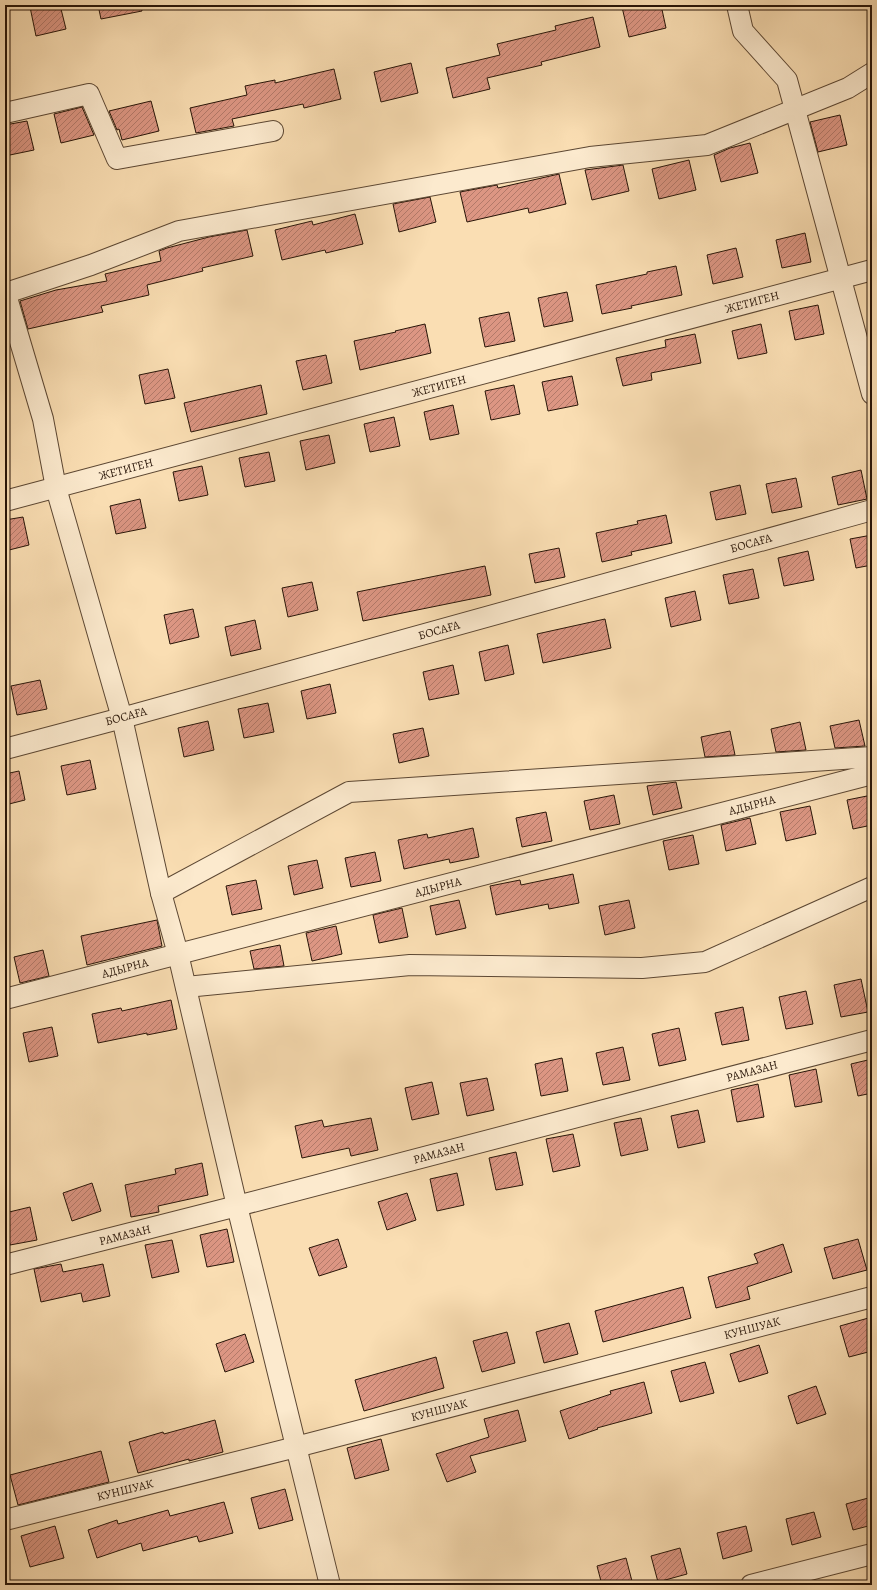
<svg xmlns="http://www.w3.org/2000/svg" width="877" height="1590" font-family="Alegreya,serif">
<defs>
<pattern id="building-hatch" width="6" height="6" patternUnits="userSpaceOnUse"><rect width="6" height="6" fill="#dc9683"/><path d="M-1 1l2-2M0 6l6-6M5 7l2-2" fill="none" stroke="#b27969"/></pattern>
</defs>
<rect width="100%" height="100%" fill="#fadeb3"/>
<filter id="stains"><feTurbulence type="fractalNoise" baseFrequency=".005" numOctaves="4"/><feColorMatrix values="0 0 0 0 .2 0 0 0 0 .09 0 0 0 0 .02 0 0 0 .5 -.17"/></filter>
<radialGradient id="worn" r=".72"><stop offset=".6" stop-color="#630" stop-opacity="0"/><stop offset="1" stop-color="#630" stop-opacity=".3"/></radialGradient>
<g fill="url(#building-hatch)" stroke="#281508">
<path d="M 38,5 L 60,5 L 66,29 L 36,36 L 30,7 Z"/>
<path d="M 98,5 L 141,5 L 142,11 L 101,19 Z"/>
<path d="M 631,5 L 661,5 L 666,28 L 629,37 L 622,7 Z"/>
<path d="M 593,17 L 600,47 L 541,62 L 542,65 L 487,78 L 490,89 L 453,98 L 446,68 L 500,55 L 497,44 L 556,30 L 555,26 Z"/>
<path d="M 411,63 L 418,93 L 381,102 L 374,72 Z"/>
<path d="M 334,69 L 341,99 L 304,108 L 303,104 L 232,119 L 234,126 L 196,133 L 190,108 L 247,95 L 245,86 L 275,80 L 275,83 Z"/>
<path d="M 151,101 L 159,131 L 122,140 L 119,129 L 117,130 L 109,111 Z"/>
<path d="M 82,107 L 94,135 L 61,143 L 54,114 Z"/>
<path d="M 840,115 L 847,145 L 818,152 L 810,122 Z"/>
<path d="M 27,121 L 34,150 L 5,156 L 5,125 Z"/>
<path d="M 750,143 L 758,173 L 721,182 L 714,155 L 730,148 Z"/>
<path d="M 689,160 L 696,190 L 659,199 L 652,169 Z"/>
<path d="M 623,165 L 629,191 L 592,200 L 585,170 Z"/>
<path d="M 559,174 L 566,204 L 529,213 L 528,208 L 467,222 L 460,192 L 497,185 L 498,188 Z"/>
<path d="M 430,197 L 436,222 L 399,232 L 393,204 Z"/>
<path d="M 355,214 L 363,244 L 326,253 L 325,250 L 282,260 L 275,230 L 312,221 L 313,225 Z"/>
<path d="M 247,230 L 253,256 L 202,268 L 203,271 L 147,285 L 149,295 L 101,306 L 103,312 L 28,329 L 20,301 L 56,290 L 107,281 L 105,274 L 161,261 L 159,251 L 167,248 L 209,237 Z"/>
<path d="M 805,233 L 811,262 L 782,268 L 776,240 Z"/>
<path d="M 736,248 L 743,277 L 713,284 L 707,255 Z"/>
<path d="M 676,266 L 682,295 L 631,306 L 632,308 L 602,314 L 596,285 L 647,274 L 647,272 Z"/>
<path d="M 567,292 L 573,321 L 544,327 L 538,298 Z"/>
<path d="M 818,305 L 824,334 L 795,340 L 789,311 Z"/>
<path d="M 509,312 L 515,341 L 485,347 L 479,318 Z"/>
<path d="M 425,324 L 431,353 L 360,370 L 354,341 L 396,332 L 395,331 Z"/>
<path d="M 761,324 L 767,353 L 738,359 L 732,331 Z"/>
<path d="M 695,334 L 701,363 L 651,373 L 652,380 L 623,386 L 616,358 L 666,347 L 665,340 Z"/>
<path d="M 326,355 L 332,383 L 303,390 L 296,361 Z"/>
<path d="M 168,369 L 175,398 L 145,404 L 139,375 Z"/>
<path d="M 572,376 L 578,405 L 548,411 L 542,382 Z"/>
<path d="M 261,385 L 267,414 L 191,432 L 184,403 Z"/>
<path d="M 514,385 L 520,414 L 491,420 L 485,391 Z"/>
<path d="M 453,405 L 459,434 L 430,440 L 424,412 Z"/>
<path d="M 394,417 L 400,446 L 370,452 L 364,424 Z"/>
<path d="M 329,435 L 335,463 L 306,470 L 300,441 Z"/>
<path d="M 269,452 L 275,481 L 245,487 L 239,458 Z"/>
<path d="M 202,466 L 208,495 L 179,501 L 173,472 Z"/>
<path d="M 861,470 L 867,499 L 838,505 L 832,477 Z"/>
<path d="M 796,478 L 802,507 L 772,513 L 766,484 Z"/>
<path d="M 740,485 L 746,514 L 716,520 L 710,492 Z"/>
<path d="M 140,499 L 146,528 L 116,534 L 110,506 Z"/>
<path d="M 666,515 L 672,543 L 631,552 L 632,555 L 602,562 L 596,533 L 638,524 L 637,521 Z"/>
<path d="M 23,517 L 29,545 L 5,551 L 5,520 Z"/>
<path d="M 872,535 L 872,565 L 856,568 L 850,539 Z"/>
<path d="M 559,548 L 565,577 L 535,583 L 529,554 Z"/>
<path d="M 808,551 L 814,580 L 784,586 L 778,558 Z"/>
<path d="M 485,566 L 491,595 L 363,621 L 357,592 Z"/>
<path d="M 753,569 L 759,598 L 729,604 L 723,575 Z"/>
<path d="M 312,582 L 318,610 L 288,617 L 282,588 Z"/>
<path d="M 695,591 L 701,620 L 671,627 L 665,598 Z"/>
<path d="M 193,609 L 199,637 L 170,644 L 164,615 Z"/>
<path d="M 605,619 L 611,648 L 543,663 L 537,634 Z"/>
<path d="M 255,620 L 261,649 L 231,656 L 225,627 Z"/>
<path d="M 508,645 L 514,674 L 485,681 L 479,652 Z"/>
<path d="M 453,665 L 459,694 L 429,700 L 423,672 Z"/>
<path d="M 40,680 L 47,709 L 17,715 L 11,686 Z"/>
<path d="M 330,684 L 336,713 L 307,719 L 301,691 Z"/>
<path d="M 268,703 L 274,732 L 244,738 L 238,709 Z"/>
<path d="M 859,720 L 865,746 L 835,748 L 830,726 Z"/>
<path d="M 208,721 L 214,750 L 184,757 L 178,728 Z"/>
<path d="M 800,722 L 806,750 L 776,752 L 771,729 Z"/>
<path d="M 423,728 L 429,756 L 399,763 L 393,734 Z"/>
<path d="M 730,731 L 735,755 L 705,757 L 701,737 Z"/>
<path d="M 90,760 L 96,789 L 67,795 L 61,766 Z"/>
<path d="M 19,771 L 25,800 L 5,805 L 5,774 Z"/>
<path d="M 676,782 L 682,808 L 653,815 L 647,786 Z"/>
<path d="M 614,795 L 620,824 L 590,830 L 584,801 Z"/>
<path d="M 872,795 L 872,825 L 853,829 L 847,800 Z"/>
<path d="M 810,806 L 816,834 L 786,841 L 780,812 Z"/>
<path d="M 546,812 L 552,841 L 522,847 L 516,818 Z"/>
<path d="M 750,818 L 756,844 L 726,851 L 721,825 Z"/>
<path d="M 473,828 L 479,857 L 450,863 L 449,859 L 404,869 L 398,840 L 427,834 L 428,838 Z"/>
<path d="M 693,835 L 699,864 L 669,870 L 663,841 Z"/>
<path d="M 375,852 L 381,881 L 351,887 L 345,858 Z"/>
<path d="M 317,860 L 323,888 L 294,895 L 288,866 Z"/>
<path d="M 573,874 L 579,903 L 549,909 L 548,904 L 496,915 L 490,886 L 520,880 L 521,885 Z"/>
<path d="M 256,880 L 262,909 L 232,915 L 226,886 Z"/>
<path d="M 459,900 L 466,928 L 436,935 L 430,906 Z"/>
<path d="M 629,900 L 635,928 L 605,935 L 599,906 Z"/>
<path d="M 402,908 L 408,937 L 379,943 L 373,915 Z"/>
<path d="M 157,920 L 162,946 L 87,965 L 81,936 Z"/>
<path d="M 336,926 L 342,954 L 312,961 L 306,933 Z"/>
<path d="M 280,945 L 284,966 L 254,969 L 250,951 Z"/>
<path d="M 43,950 L 49,976 L 20,983 L 14,957 Z"/>
<path d="M 861,979 L 868,1012 L 841,1017 L 834,985 Z"/>
<path d="M 806,991 L 813,1024 L 786,1029 L 779,997 Z"/>
<path d="M 171,1000 L 177,1029 L 147,1035 L 147,1033 L 98,1043 L 92,1014 L 121,1008 L 122,1011 Z"/>
<path d="M 743,1007 L 749,1040 L 722,1045 L 715,1013 Z"/>
<path d="M 52,1027 L 58,1056 L 29,1062 L 23,1033 Z"/>
<path d="M 679,1028 L 686,1060 L 659,1066 L 652,1034 Z"/>
<path d="M 623,1047 L 630,1080 L 603,1085 L 596,1053 Z"/>
<path d="M 562,1058 L 568,1091 L 541,1096 L 535,1064 Z"/>
<path d="M 872,1059 L 872,1093 L 858,1096 L 851,1064 Z"/>
<path d="M 816,1069 L 822,1102 L 795,1107 L 789,1075 Z"/>
<path d="M 487,1078 L 494,1110 L 467,1116 L 460,1083 Z"/>
<path d="M 432,1082 L 439,1114 L 412,1120 L 405,1088 Z"/>
<path d="M 758,1084 L 764,1117 L 737,1122 L 731,1090 Z"/>
<path d="M 698,1110 L 705,1142 L 678,1148 L 671,1116 Z"/>
<path d="M 371,1118 L 378,1150 L 351,1156 L 349,1148 L 302,1158 L 295,1126 L 322,1120 L 324,1127 Z"/>
<path d="M 641,1118 L 648,1150 L 621,1156 L 614,1123 Z"/>
<path d="M 573,1134 L 580,1166 L 553,1172 L 546,1139 Z"/>
<path d="M 516,1152 L 523,1185 L 496,1190 L 489,1158 Z"/>
<path d="M 202,1163 L 208,1195 L 158,1206 L 159,1212 L 131,1217 L 125,1185 L 176,1174 L 175,1169 Z"/>
<path d="M 457,1173 L 464,1205 L 437,1211 L 430,1179 Z"/>
<path d="M 92,1183 L 101,1211 L 72,1221 L 63,1193 Z"/>
<path d="M 407,1193 L 416,1220 L 387,1230 L 378,1202 Z"/>
<path d="M 30,1207 L 37,1240 L 10,1245 L 5,1222 L 5,1213 Z"/>
<path d="M 227,1229 L 234,1262 L 207,1267 L 200,1235 Z"/>
<path d="M 338,1239 L 347,1267 L 319,1276 L 309,1248 Z"/>
<path d="M 858,1239 L 867,1270 L 833,1279 L 824,1248 Z"/>
<path d="M 172,1240 L 179,1272 L 152,1278 L 145,1245 Z"/>
<path d="M 783,1244 L 792,1272 L 747,1287 L 750,1299 L 716,1308 L 708,1277 L 758,1263 L 754,1254 Z"/>
<path d="M 61,1264 L 63,1272 L 103,1264 L 110,1296 L 83,1302 L 81,1293 L 41,1302 L 34,1269 Z"/>
<path d="M 683,1287 L 691,1318 L 603,1342 L 595,1311 Z"/>
<path d="M 872,1317 L 872,1351 L 849,1357 L 840,1326 Z"/>
<path d="M 569,1323 L 578,1354 L 544,1363 L 536,1332 Z"/>
<path d="M 507,1332 L 515,1363 L 482,1372 L 473,1341 Z"/>
<path d="M 245,1334 L 254,1362 L 225,1372 L 216,1344 Z"/>
<path d="M 759,1345 L 768,1373 L 739,1382 L 730,1354 Z"/>
<path d="M 436,1357 L 444,1388 L 364,1411 L 355,1380 Z"/>
<path d="M 705,1362 L 714,1393 L 680,1402 L 671,1371 Z"/>
<path d="M 644,1382 L 652,1413 L 597,1428 L 598,1429 L 569,1439 L 560,1411 L 611,1394 L 610,1391 Z"/>
<path d="M 816,1386 L 826,1414 L 797,1424 L 788,1396 Z"/>
<path d="M 518,1410 L 526,1441 L 470,1456 L 476,1472 L 447,1482 L 436,1454 L 489,1437 L 484,1419 Z"/>
<path d="M 215,1420 L 223,1452 L 189,1461 L 189,1459 L 138,1473 L 129,1442 L 163,1432 L 164,1434 Z"/>
<path d="M 381,1439 L 389,1470 L 355,1479 L 347,1448 Z"/>
<path d="M 101,1451 L 109,1482 L 18,1505 L 10,1475 Z"/>
<path d="M 285,1489 L 293,1520 L 259,1529 L 251,1498 Z"/>
<path d="M 872,1497 L 872,1525 L 853,1530 L 846,1504 Z"/>
<path d="M 224,1502 L 233,1533 L 199,1542 L 197,1536 L 143,1551 L 141,1543 L 97,1558 L 88,1530 L 117,1520 L 118,1524 L 168,1510 L 170,1516 Z"/>
<path d="M 814,1512 L 821,1537 L 792,1545 L 786,1519 Z"/>
<path d="M 55,1526 L 64,1558 L 30,1567 L 21,1536 Z"/>
<path d="M 746,1526 L 752,1551 L 723,1559 L 717,1533 Z"/>
<path d="M 680,1548 L 687,1574 L 658,1582 L 651,1556 Z"/>
<path d="M 626,1558 L 633,1585 L 602,1585 L 597,1566 Z"/>
</g>
<g fill="none" stroke-linecap="round" stroke-linejoin="round">
<g stroke="#5c4733" stroke-width="22">
<g id="minor">
<path d="M 737,5 L 743,31 L 787,80 L 872,394"/>
<path d="M 5,113 L 89,94 L 117,159 L 273,131"/>
<path d="M 5,291 L 43,419 L 56,488 L 122,718 L 161,893 L 178,954 L 237,1206 L 330,1585"/>
<path d="M 6,293 L 91,265 L 179,231 L 590,157 L 707,145 L 848,88 L 872,73"/>
<path d="M 5,501 L 872,270"/>
<path d="M 5,749 L 122,718 L 872,510"/>
<path d="M 161,893 L 349,792 L 872,757"/>
<path d="M 186,987 L 410,965 L 642,968 L 705,962 L 872,887"/>
<path d="M 5,999 L 872,774"/>
<path d="M 5,1265 L 237,1206 L 872,1040"/>
<path d="M 5,1520 L 296,1447 L 872,1297"/>
<path d="M 751,1585 L 872,1554"/>
</g>
</g>
<use href="#minor" stroke="#fceace" stroke-width="20"/>
</g>
<g text-anchor="middle" dominant-baseline="central" stroke-width="4" stroke-linejoin="round" paint-order="stroke">
<g font-size="12" fill="#281508" stroke="#fceace">
<text transform="translate(752 302) rotate(-15)">ЖЕТИГЕН</text>
<text transform="translate(439 386) rotate(-15)">ЖЕТИГЕН</text>
<text transform="translate(126 469) rotate(-15)">ЖЕТИГЕН</text>
<text transform="translate(751 543) rotate(-16)">БОСАҒА</text>
<text transform="translate(439 630) rotate(-16)">БОСАҒА</text>
<text transform="translate(126 716) rotate(-15)">БОСАҒА</text>
<text transform="translate(752 805) rotate(-15)">АДЫРНА</text>
<text transform="translate(438 887) rotate(-15)">АДЫРНА</text>
<text transform="translate(125 968) rotate(-15)">АДЫРНА</text>
<text transform="translate(752 1071) rotate(-15)">РАМАЗАН</text>
<text transform="translate(439 1153) rotate(-15)">РАМАЗАН</text>
<text transform="translate(125 1235) rotate(-14)">РАМАЗАН</text>
<text transform="translate(752 1328) rotate(-15)">КУНШУАК</text>
<text transform="translate(439 1410) rotate(-15)">КУНШУАК</text>
<text transform="translate(125 1490) rotate(-14)">КУНШУАК</text>
</g>
</g>
<rect width="877" height="1590" fill="none" stroke="#fadeb3" stroke-width="20"/>
<rect x="6" y="6" width="865" height="1578" fill="none" stroke="#281508" stroke-width="2"/>
<rect x="10" y="10" width="857" height="1570" fill="none" stroke="#281508"/>
<rect width="100%" height="100%" filter="url(#stains)"/>
<rect width="100%" height="100%" fill="url(#worn)"/>
</svg>
